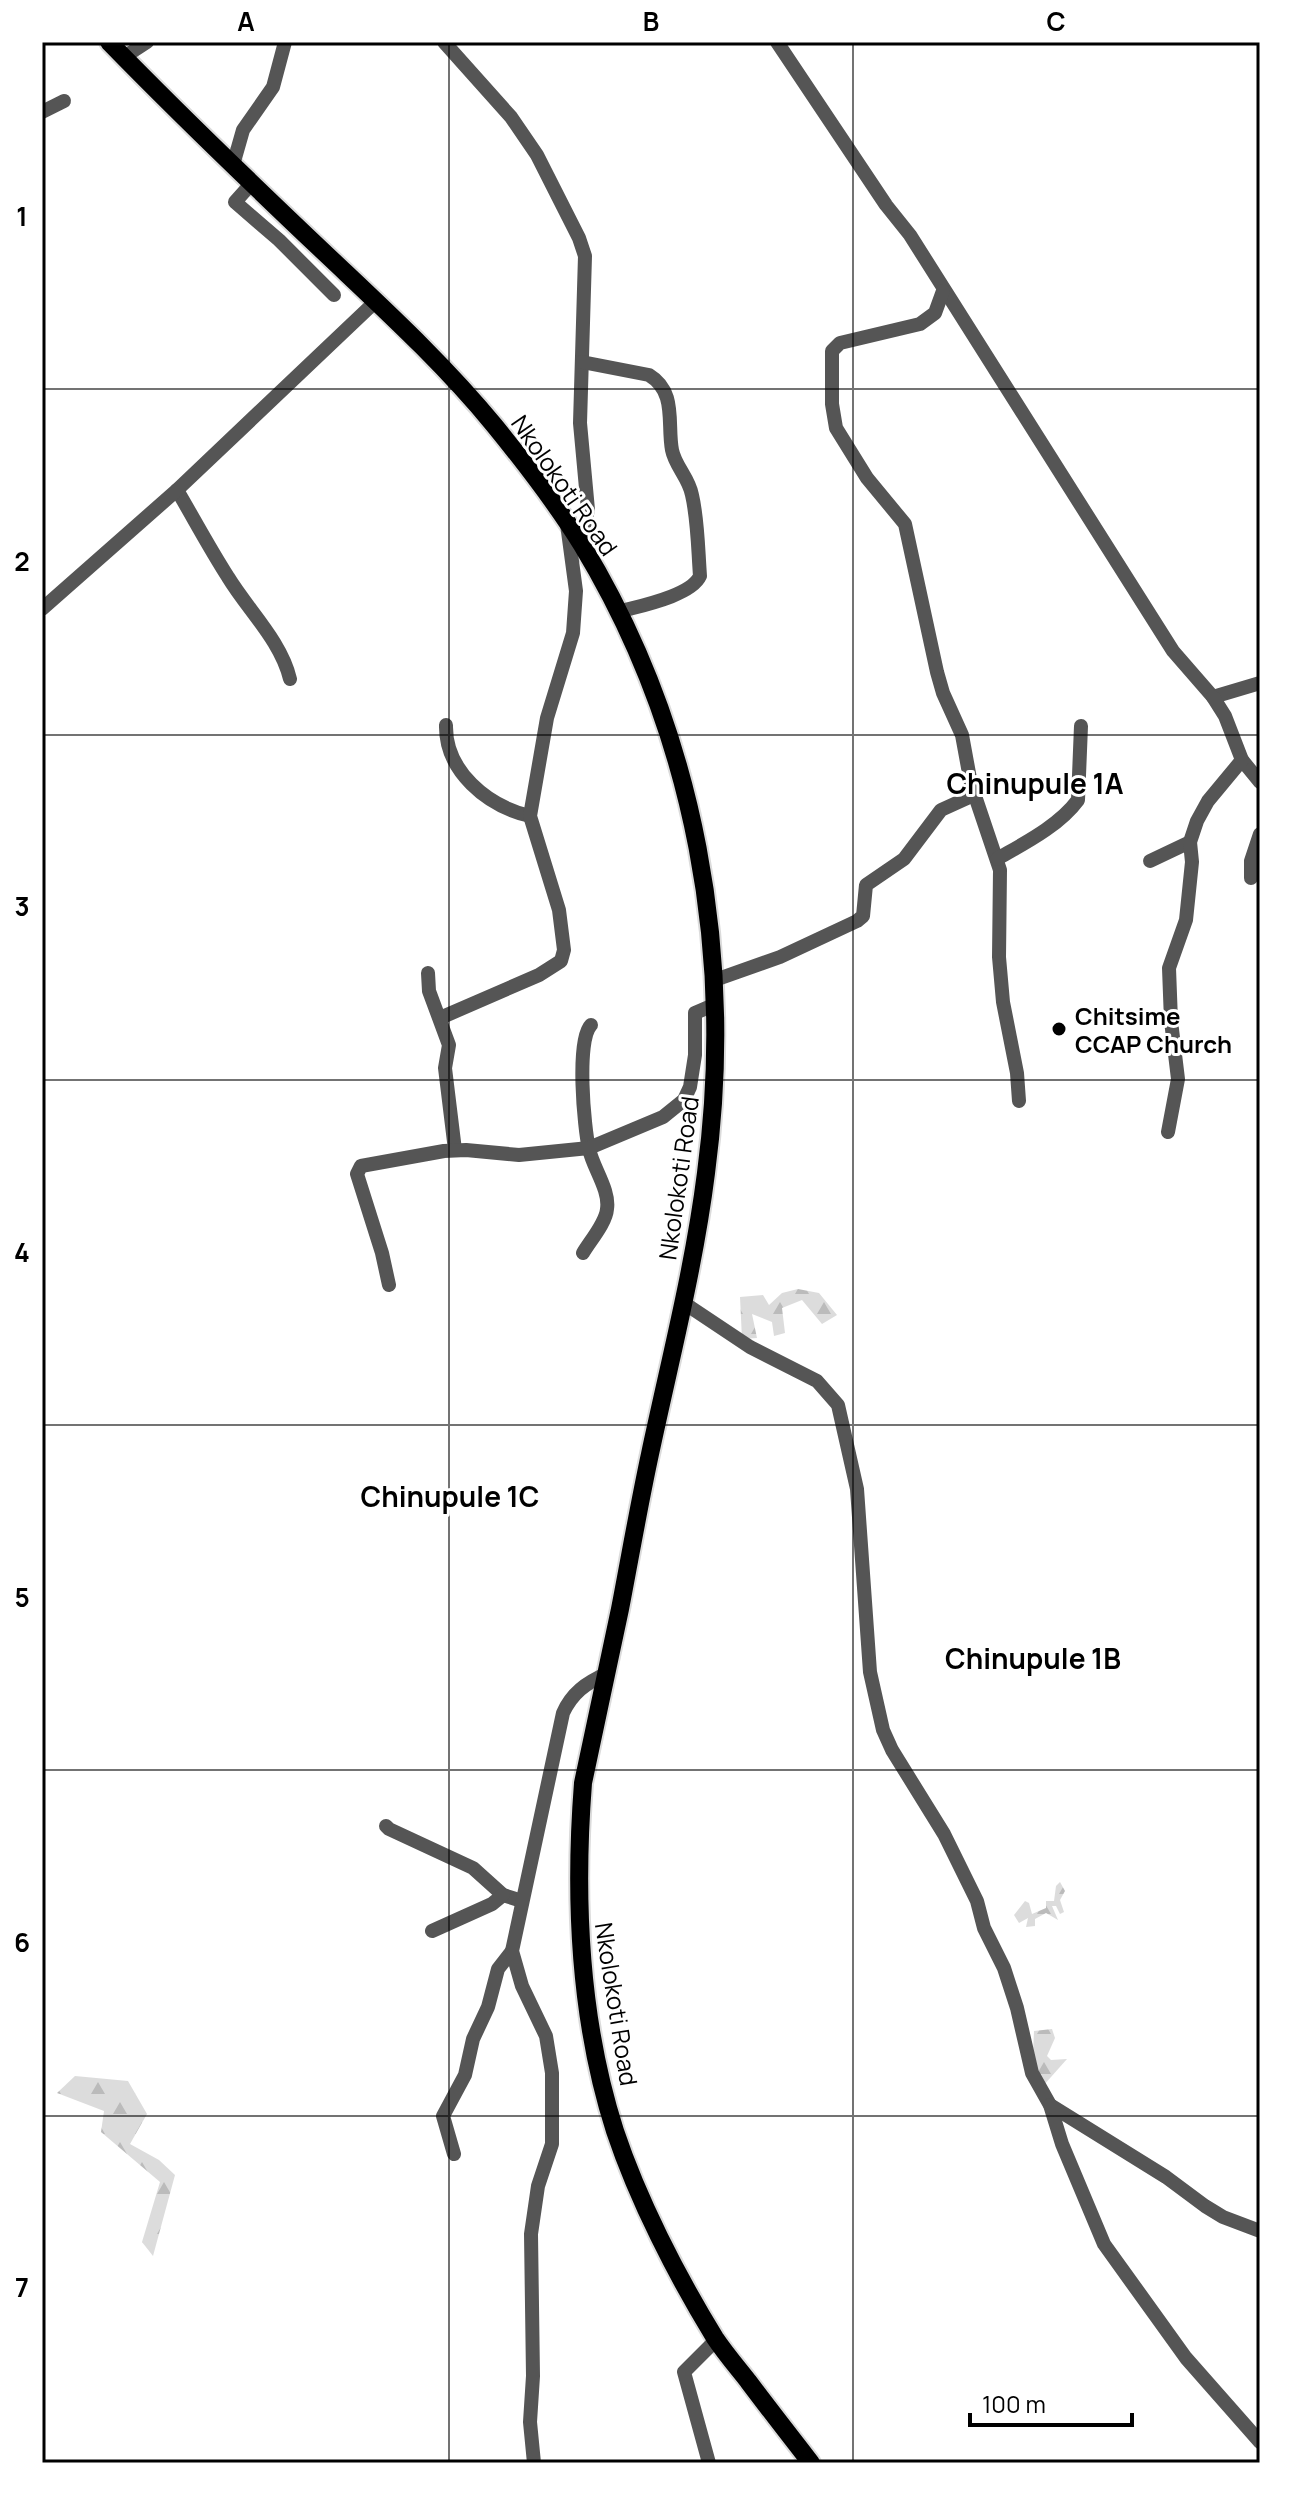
<svg xmlns="http://www.w3.org/2000/svg" width="1302" height="2505" font-family="Manrope,sans-serif">
<defs>
<pattern id="forest-firs" width="22" height="20" patternUnits="userSpaceOnUse" patternTransform="scale(2)"><rect width="22" height="20" fill="#dcdcdc"/><path d="M5 1l3.5 6h-7zM16 11l3.5 6h-7z" fill="#bbb"/></pattern>
</defs>
<rect width="100%" height="100%" fill="#fff"/>
<g fill="url(#forest-firs)">
<path d="M 798,1289 L 819,1293 L 837,1315 L 822,1324 L 802,1300 L 782,1308 L 785,1333 L 774,1336 L 772,1322 L 752,1314 L 757,1338 L 742,1339 L 740,1297 L 763,1295 L 769,1305 L 782,1293 Z"/>
<path d="M 1060,1882 L 1065,1891 L 1060,1900 L 1064,1912 L 1060,1914 L 1056,1906 L 1052,1906 L 1058,1920 L 1046,1913 L 1035,1919 L 1035,1926 L 1026,1927 L 1028,1918 L 1019,1923 L 1014,1915 L 1025,1901 L 1029,1903 L 1032,1914 L 1046,1908 L 1046,1901 L 1054,1901 L 1056,1886 Z"/>
<path d="M 1052,2029 L 1055,2038 L 1047,2056 L 1051,2060 L 1067,2059 L 1043,2086 L 1032,2076 L 1034,2031 Z"/>
<path d="M 75,2076 L 128,2081 L 147,2114 L 130,2144 L 159,2160 L 175,2175 L 153,2256 L 142,2242 L 160,2182 L 101,2132 L 104,2111 L 57,2093 Z"/>
</g>
<g fill="none" stroke-linecap="round" stroke-linejoin="round">
<g stroke="#dbdbdb" stroke-width="22">
<path id="major" d="M 109,42 C 180,115 254,186 328,256 C 385,310 444,364 494,425 C 525,463 556,503 582,545 C 696,733 735,956 706,1173 C 694,1268 670,1360 650,1454 C 639,1505 630,1557 620,1609 C 608,1667 595,1725 583,1783 C 574,1899 579,2019 615,2131 C 638,2200 677,2276 715,2338 C 725,2353 737,2367 748,2381 C 769,2409 790,2436 811,2463"/>
</g>
<g stroke="#555" stroke-width="14">
<path d="M 444,42 L 511,117 L 537,155 L 579,238 L 585,256 L 580,423 L 588,510 L 580,542"/>
<path d="M 777,42 L 886,205 L 910,235 L 1173,651 L 1213,697 L 1260,683"/>
<path d="M 124,57 L 147,42"/>
<path d="M 42,112 L 64,101"/>
<path d="M 233,165 L 243,130 L 273,87 L 285,42"/>
<path d="M 252,183 L 235,202 L 279,240 L 334,295"/>
<path d="M 943,291 L 935,313 L 920,324 L 840,343 L 832,351 L 832,404 L 836,428 L 867,478 L 905,524 L 937,672 L 943,693 L 962,735 L 971,784 L 1000,870 L 999,957 L 1003,1002 L 1017,1073 L 1019,1101"/>
<path d="M 582,362 L 649,375 C 677,392 667,423 672,450 C 675,466 689,478 692,495 C 698,521 698,550 700,576 C 691,596 639,606 618,612"/>
<path d="M 177,490 C 194,519 210,549 228,577 C 248,610 281,641 290,679"/>
<path d="M 42,609 L 177,490 L 375,302"/>
<path d="M 1213,697 L 1225,716 L 1242,760 L 1260,782"/>
<path d="M 446,725 C 445,771 487,806 530,816"/>
<path d="M 997,859 C 1023,844 1059,826 1078,800 L 1081,726"/>
<path d="M 1150,861 L 1190,842"/>
<path d="M 1251,878 L 1251,861 L 1260,834"/>
<path d="M 428,973 L 429,991 L 449,1045 L 445,1068 L 455,1150"/>
<path d="M 715,980 L 780,957 L 857,921 L 863,916 L 866,885 L 904,859 L 941,810 L 974,795"/>
<path d="M 440,1018 L 539,975 L 561,961 L 564,950 L 559,910 L 530,816 L 547,718 L 573,633 L 576,591 L 567,524"/>
<path d="M 1168,1132 L 1178,1079 L 1171,1021 L 1169,968 L 1186,920 L 1192,862 L 1190,842 L 1197,821 L 1208,801 L 1242,760"/>
<path d="M 583,1253 C 590,1241 606,1223 607,1209 C 610,1190 593,1168 589,1149 C 584,1127 576,1040 591,1025"/>
<path d="M 389,1285 L 382,1253 L 357,1174 L 361,1166 L 444,1151 L 466,1150 L 519,1155 L 589,1148 L 663,1117 L 684,1100 L 690,1087 L 695,1055 L 695,1013 L 716,1004"/>
<path d="M 684,1303 L 750,1347 L 817,1381 L 838,1405 L 857,1489 L 870,1672 L 883,1730 L 892,1750 L 944,1834 L 977,1901 L 984,1928 L 1004,1968 L 1017,2008 L 1032,2073 L 1050,2105 L 1062,2144 L 1104,2244 L 1186,2358 L 1260,2442"/>
<path d="M 386,1826 L 389,1829 L 473,1868 L 503,1895 L 522,1901"/>
<path d="M 432,1931 L 492,1904 L 503,1895"/>
<path d="M 1050,2105 L 1166,2177 L 1205,2206 L 1223,2217 L 1260,2231"/>
<path d="M 454,2154 L 443,2116 L 465,2075 L 473,2039 L 488,2007 L 498,1969 L 512,1951"/>
<path d="M 534,2463 L 530,2422 L 533,2376 L 531,2234 L 538,2186 L 552,2144 L 552,2073 L 546,2036 L 522,1986 L 512,1951 L 563,1713 C 572,1693 586,1683 606,1674"/>
<path d="M 709,2463 L 684,2372 L 716,2340"/>
</g>
<use href="#major" stroke="#000" stroke-width="18"/>
</g>
<path fill="none" stroke="#000" stroke-width="2" stroke-opacity="0.55" d="M 449,42 L 449,2463M 853,42 L 853,2463M 42,389 L 1260,389M 42,735 L 1260,735M 42,1080 L 1260,1080M 42,1425 L 1260,1425M 42,1770 L 1260,1770M 42,2116 L 1260,2116"/>
<circle fill="#000" stroke="#fff" stroke-width="3" cx="1059" cy="1029" r="8"/>
<g text-anchor="middle" dominant-baseline="central" stroke-width="6" stroke-linejoin="round" paint-order="stroke">
<g font-size="24" fill="#000" stroke="#fff">
<text transform="translate(565 485) rotate(55)">Nkolokoti Road</text>
<text transform="translate(678 1178) rotate(-82)">Nkolokoti Road</text>
<text transform="translate(617 2004) rotate(81)">Nkolokoti Road</text>
</g>
<g font-size="24" font-weight="bold" fill="#000" stroke="#fff" text-anchor="start">
<text x="1075" y="1015">Chitsime<tspan x="1075" dy="28">CCAP Church</tspan></text>
</g>
<g font-size="28" font-weight="bold" fill="#000" stroke="#fff">
<text x="1035" y="783">Chinupule 1A</text>
<text x="450" y="1496">Chinupule 1C</text>
<text x="1033" y="1658">Chinupule 1B</text>
</g>
</g>
<rect width="1302" height="2505" fill="none" stroke="#ffffff" stroke-width="88"/>
<path d="M970 2413v12h162v-12" fill="none" stroke="#000000" stroke-width="4"/>
<text x="982" y="2413" font-size="24" fill="#000000" stroke="#ffffff" stroke-width="6" paint-order="stroke">100 m</text>
<rect x="44" y="44" width="1214" height="2417" fill="none" stroke="#000" stroke-width="3"/>
<g font-size="26" text-anchor="middle" font-weight="bold" fill="#000">
<text x="246" y="31">A</text>
<text x="651" y="31">B</text>
<text x="1056" y="31">C</text>
<text x="22" y="226">1</text>
<text x="22" y="571">2</text>
<text x="22" y="916">3</text>
<text x="22" y="1262">4</text>
<text x="22" y="1607">5</text>
<text x="22" y="1952">6</text>
<text x="22" y="2297">7</text>
</g>
</svg>
